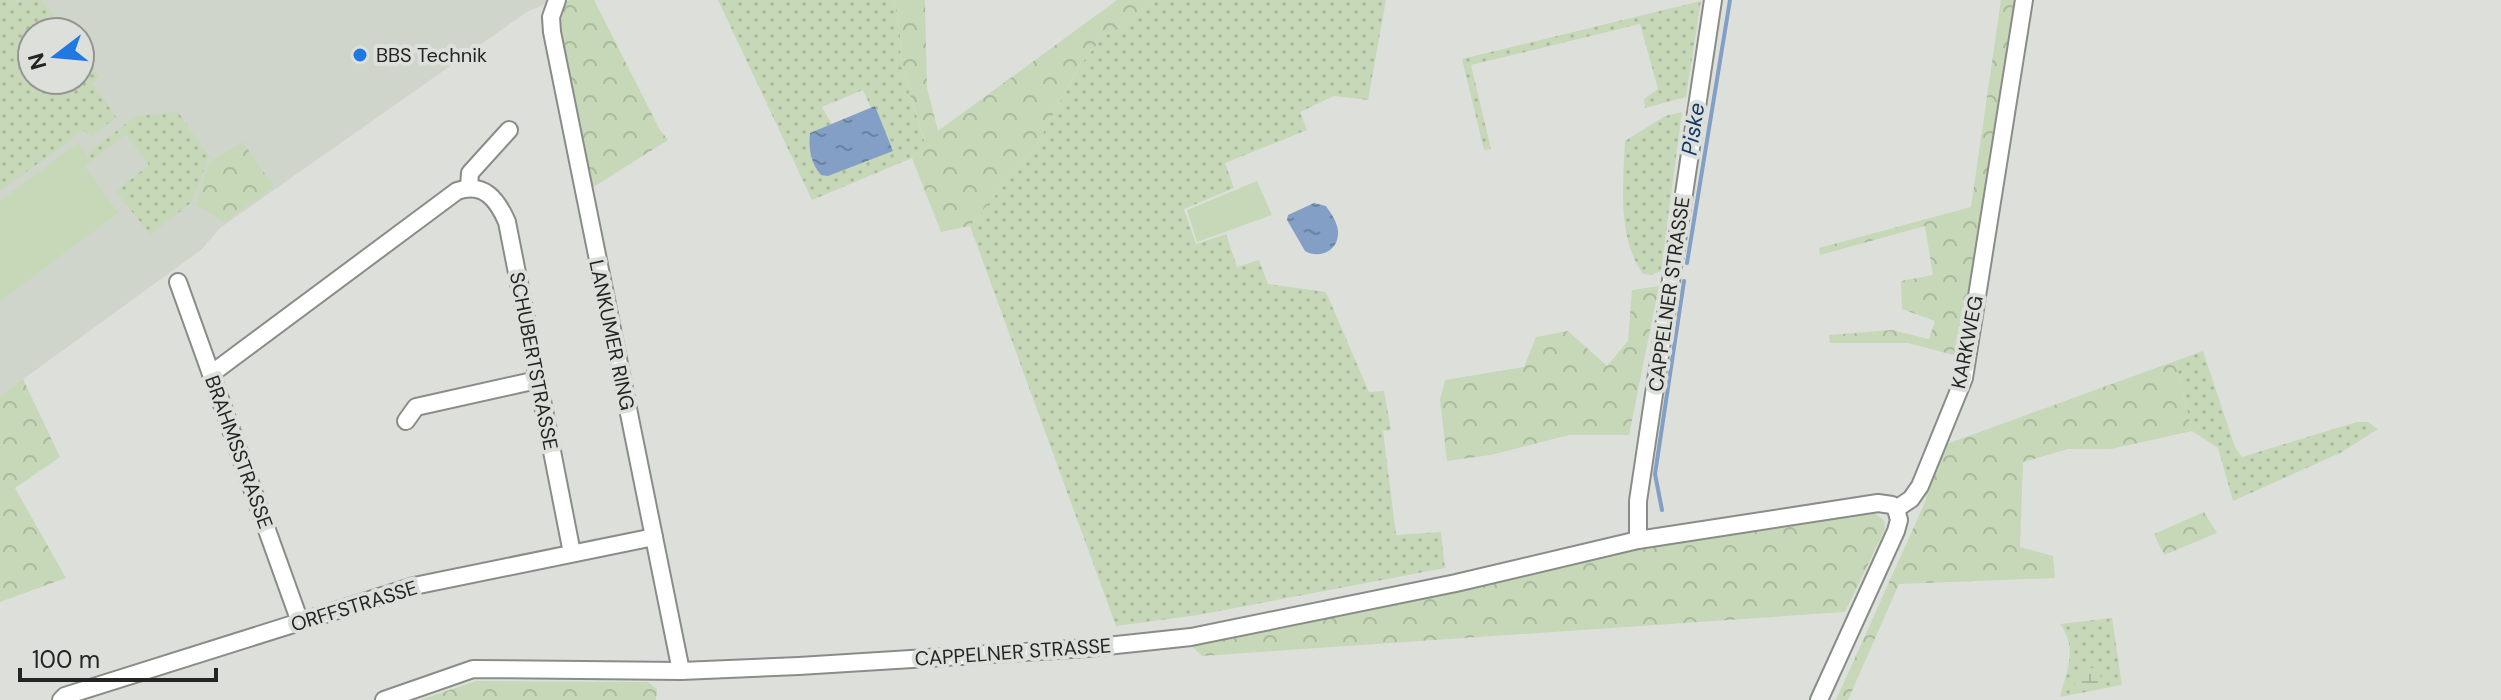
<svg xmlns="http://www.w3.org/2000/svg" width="2501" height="700" font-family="'DM Sans',sans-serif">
<defs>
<pattern id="grass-dots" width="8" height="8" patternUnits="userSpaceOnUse" patternTransform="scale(2)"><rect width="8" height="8" fill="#c6d8b8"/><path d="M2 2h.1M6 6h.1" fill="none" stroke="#aab99e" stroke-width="1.8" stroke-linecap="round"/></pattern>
<pattern id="forest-crowns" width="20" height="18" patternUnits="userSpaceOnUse" patternTransform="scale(2)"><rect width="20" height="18" fill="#c6d8b8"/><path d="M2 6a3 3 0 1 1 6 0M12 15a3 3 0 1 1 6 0" fill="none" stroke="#aab99e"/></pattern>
<pattern id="wetland-marsh" width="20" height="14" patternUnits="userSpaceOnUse" patternTransform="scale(2)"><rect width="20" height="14" fill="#c6d8b8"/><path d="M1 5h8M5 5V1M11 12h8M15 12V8" fill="none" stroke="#aab99e"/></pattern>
<pattern id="water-ripples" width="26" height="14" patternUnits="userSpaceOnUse" patternTransform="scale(2)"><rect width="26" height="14" fill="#839fc6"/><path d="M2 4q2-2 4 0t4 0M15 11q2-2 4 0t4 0" fill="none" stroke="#6b81a0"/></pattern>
</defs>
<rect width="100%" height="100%" fill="#dde0da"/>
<path fill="#cfd5ca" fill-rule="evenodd" d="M 0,0 L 547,0 L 545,4 L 527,12 L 220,228 L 201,250 L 0,396 ZM 32,32 L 80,32 L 80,80 L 32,80 Z"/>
<g fill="url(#grass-dots)" fill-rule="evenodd">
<path d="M 0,0 L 13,0 L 16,3 L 21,0 L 42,0 L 66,32 L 32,32 L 32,80 L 80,80 L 80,51 L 99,76 L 93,84 L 116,117 L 91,137 L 84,130 L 0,191 Z"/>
<path d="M 718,0 L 894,0 L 900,30 L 901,65 L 925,143 L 912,158 L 812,200 ZM 863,90 L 871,108 L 875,106 L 893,151 L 828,175 L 821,175 C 811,165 808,148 810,133 L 833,126 L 822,107 Z"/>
<path d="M 1158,0 L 1386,0 L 1368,100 L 1334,96 L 1300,112 L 1307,130 L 1225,163 L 1234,188 L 1184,209 L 1196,244 L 1226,234 L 1237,267 L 1259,260 L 1268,284 L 1326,292 L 1369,392 L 1384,391 L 1391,430 L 1383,431 L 1396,535 L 1441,532 L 1445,568 L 1198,615 L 1116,626 L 970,226 L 1036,146 L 1080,65 L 1103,37 Z"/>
<path d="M 1701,1 L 1686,97 L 1645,108 L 1644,99 L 1658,89 L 1640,24 L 1471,65 L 1491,149 L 1484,150 L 1462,59 Z"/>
<path d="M 178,112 L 209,157 L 191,203 L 150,235 L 116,191 L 149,165 L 126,134 L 92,160 L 88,153 L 136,116 Z"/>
<path d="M 1682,112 L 1661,271 L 1651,275 L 1643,274 C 1617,237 1623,184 1625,141 L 1665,116 Z"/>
<path d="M 2203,351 L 2235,447 L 2242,457 L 2357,422 L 2368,422 L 2378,429 L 2342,452 L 2233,501 L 2218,448 L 2192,431 L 2175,361 Z"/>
<path d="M 2112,618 L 2122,685 L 2060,697 C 2067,670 2078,648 2060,624 Z"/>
</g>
<g fill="url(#forest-crowns)">
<path d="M 569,0 L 594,0 L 660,130 L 668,140 L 587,191 L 560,33 L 563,5 Z"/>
<path d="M 894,0 L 925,0 L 927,88 L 938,131 L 1117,0 L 1158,0 L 1103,37 L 1080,65 L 1036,146 L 970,226 L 941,232 L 912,158 L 925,142 L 901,65 L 900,30 Z"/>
<path d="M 2001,0 L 2017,0 L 1961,357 L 1908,343 L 1830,343 L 1829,335 L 1892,330 L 1929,339 L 1935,321 L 1902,309 L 1901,281 L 1933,275 L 1925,226 L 1820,255 L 1819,248 L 1971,207 Z"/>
<path d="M 243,142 L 274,187 L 225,222 L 196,205 L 209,162 Z"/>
<path d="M 1659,286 L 1629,435 L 1569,435 L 1491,455 L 1447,461 L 1440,400 L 1445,380 L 1524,367 L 1536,337 L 1568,331 L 1607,366 L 1628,341 L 1632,290 Z"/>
<path d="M 2175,361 L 2192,431 L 2111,449 L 2068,449 L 2023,462 L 2020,547 L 2053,556 L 2055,578 L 1899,584 L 1848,700 L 1836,700 L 1926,500 L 1926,488 L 1941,446 Z"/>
<path d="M 23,379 L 60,457 L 15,488 L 66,578 L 0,602 L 0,396 Z"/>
<path d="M 2204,512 L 2217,533 L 2164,555 L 2154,534 Z"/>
<path d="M 1874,513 L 1884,520 L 1885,529 L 1845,612 L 1202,656 L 1192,646 L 1451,592 L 1649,547 Z"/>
<path d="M 476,681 L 648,682 L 657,689 L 656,700 L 420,700 Z"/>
</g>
<path fill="url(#wetland-marsh)" d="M 2096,667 L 2101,675 L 2099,683 L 2091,689 L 2077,690 L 2073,680 L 2077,672 Z"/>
<g fill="#c6d8b8">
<path d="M 78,143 L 91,160 L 84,166 L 118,213 L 0,301 L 0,201 Z"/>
<path d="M 1257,181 L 1272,215 L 1197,242 L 1187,210 Z"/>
</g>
<g fill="url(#water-ripples)">
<path d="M 875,106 L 893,151 L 828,176 L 821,175 C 811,164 808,148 810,133 Z"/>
<path d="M 1314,203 L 1326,206 C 1332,215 1339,224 1338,235 C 1337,252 1318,259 1305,251 L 1287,220 L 1288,215 Z"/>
</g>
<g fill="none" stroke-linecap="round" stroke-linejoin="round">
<g stroke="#839fc6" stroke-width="4">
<path d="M 1687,263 L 1730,0"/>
<path d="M 1662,510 L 1655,474 L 1684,281"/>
</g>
<g stroke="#898d87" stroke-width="20">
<g id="minor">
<path d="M 557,0 L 551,17 L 552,32 L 681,671"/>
<path d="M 469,187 L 470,173 L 509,130"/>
<path d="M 178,282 L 300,622"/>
<path d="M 211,374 L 457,191 C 484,182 497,199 507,222 L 572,553"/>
<path d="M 406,421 L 416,407 L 537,380"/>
<path d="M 1896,509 L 1911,499 L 1920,486 L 1964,378 L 2024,0"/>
<path d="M 1638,540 L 1638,501 L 1713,0"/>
<path d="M 61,700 L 65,696 L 414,586 L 654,537"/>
<path d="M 384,700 L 473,669 L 681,671 L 799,666 L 1088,648 L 1191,637 L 1456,583 L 1638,540 L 1878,503 L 1892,505 L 1896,509"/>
<path d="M 1819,700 L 1896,531 L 1899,520 L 1896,509"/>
</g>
</g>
<use href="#minor" stroke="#fff" stroke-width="16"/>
</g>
<circle fill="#2079e3" stroke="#dde0da" stroke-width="3" cx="360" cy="55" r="8"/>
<g text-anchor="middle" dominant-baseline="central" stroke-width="8" stroke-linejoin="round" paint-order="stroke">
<g font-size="20" fill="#242523" stroke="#dde0da" text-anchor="start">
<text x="376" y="55">BBS Technik</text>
</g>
<g font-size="20" fill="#242523" stroke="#dde0da">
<text transform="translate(1669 294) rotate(-82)">CAPPELNER STRASSE</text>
<text transform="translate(612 335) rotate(78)">LANKUMER RING</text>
<text transform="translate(1967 342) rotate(-79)">KARKWEG</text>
<text transform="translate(534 361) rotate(79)">SCHUBERTSTRASSE</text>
<text transform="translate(239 452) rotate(70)">BRAHMSSTRASSE</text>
<text transform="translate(354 606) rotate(-17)">ORFFSTRASSE</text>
<text transform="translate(1013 652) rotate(-4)">CAPPELNER STRASSE</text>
</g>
<g font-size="22" font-style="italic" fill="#103767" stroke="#dde0da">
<text transform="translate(1693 129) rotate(-81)">Piske</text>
</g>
</g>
<g transform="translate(56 56) rotate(254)"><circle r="38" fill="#dde0da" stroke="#939591" stroke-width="2"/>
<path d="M0-6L14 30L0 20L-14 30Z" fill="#2079e3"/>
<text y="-12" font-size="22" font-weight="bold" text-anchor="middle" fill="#242523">N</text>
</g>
<path d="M20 668v12h196v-12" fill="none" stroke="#242523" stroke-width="4"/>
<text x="32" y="668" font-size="24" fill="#242523" stroke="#dde0da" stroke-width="6" paint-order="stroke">100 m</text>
</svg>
